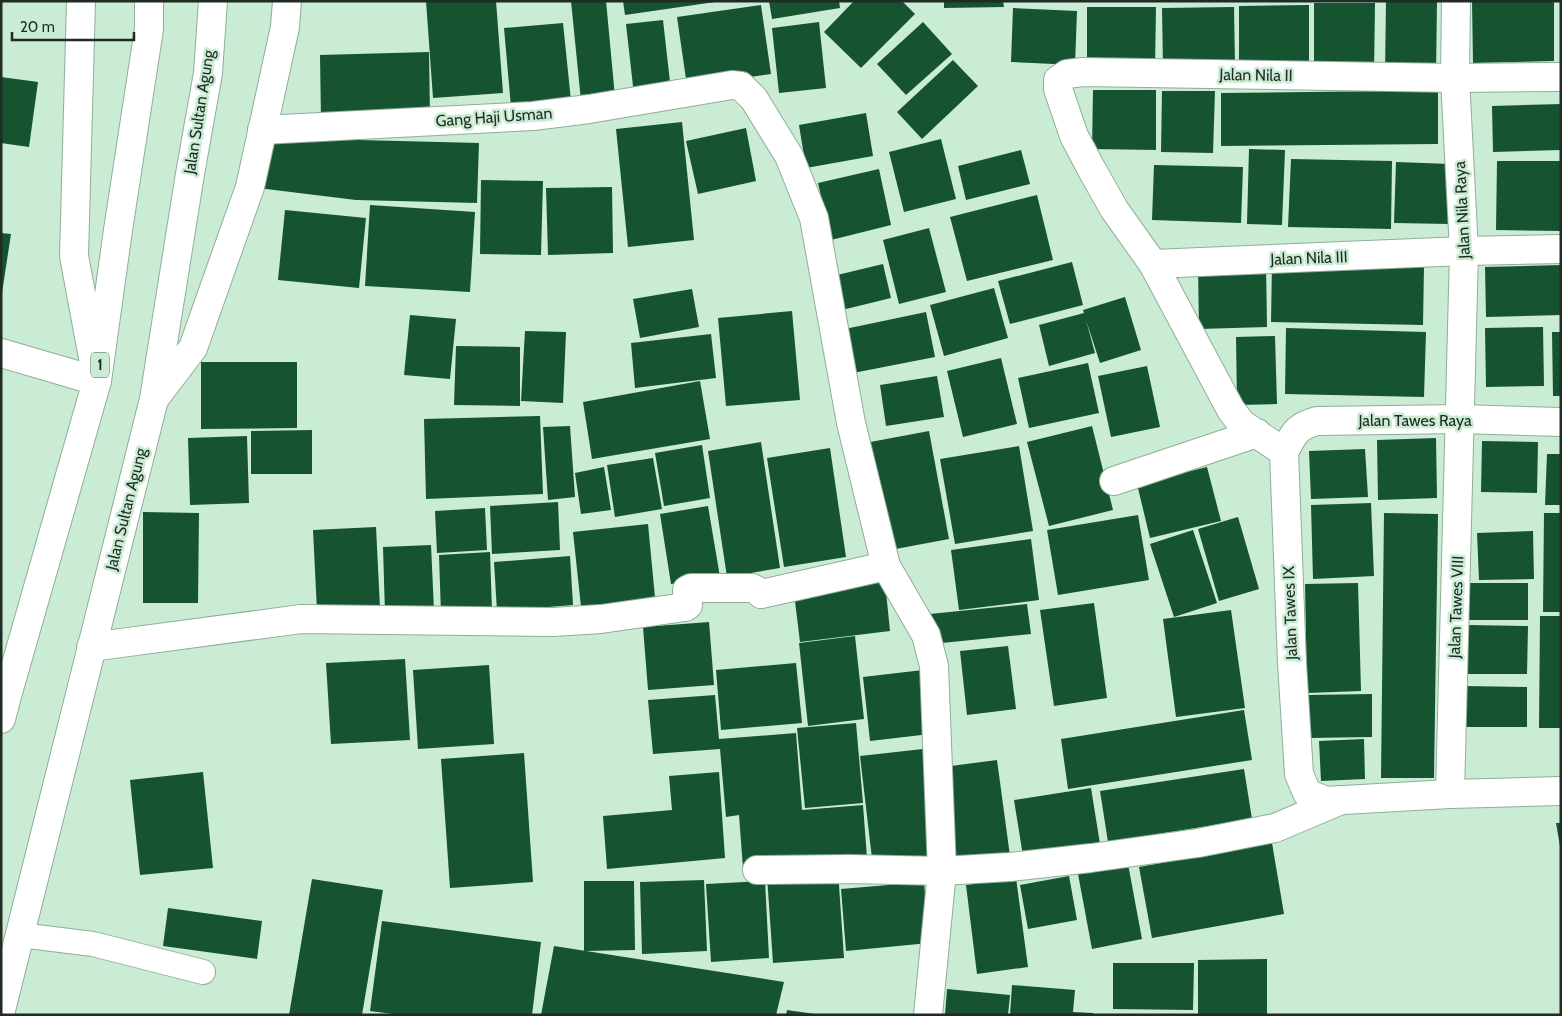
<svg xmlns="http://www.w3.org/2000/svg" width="1562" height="1016" font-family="Cabin,sans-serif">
<rect width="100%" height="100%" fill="#caebd4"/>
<g fill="#155331">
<path d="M 426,1 L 496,1 L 503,93 L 433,98 Z"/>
<path d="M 571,1 L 606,1 L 615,97 L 581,101 Z"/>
<path d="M 623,1 L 715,1 L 715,2 L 625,15 Z"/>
<path d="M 769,1 L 839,1 L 840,8 L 772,19 Z"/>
<path d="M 854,1 L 902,1 L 915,14 L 861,68 L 824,32 Z"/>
<path d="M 944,1 L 1003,1 L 1004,7 L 944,8 Z"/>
<path d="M 1386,1 L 1437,1 L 1436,75 L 1385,74 Z"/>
<path d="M 1472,1 L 1554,1 L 1554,61 L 1473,63 Z"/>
<path d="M 1314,3 L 1375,3 L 1374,74 L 1314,74 Z"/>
<path d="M 761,5 L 771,74 L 687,86 L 677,17 Z"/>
<path d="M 1309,5 L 1309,71 L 1239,72 L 1239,6 Z"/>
<path d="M 1087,7 L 1156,7 L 1155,69 L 1087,68 Z"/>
<path d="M 1234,7 L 1235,66 L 1163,67 L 1162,8 Z"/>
<path d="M 1013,8 L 1077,11 L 1075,65 L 1011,62 Z"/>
<path d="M 663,20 L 671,91 L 634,95 L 626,24 Z"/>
<path d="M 819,22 L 826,88 L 779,93 L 772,28 Z"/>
<path d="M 923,22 L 952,54 L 906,95 L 877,64 Z"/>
<path d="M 563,23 L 571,101 L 511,107 L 504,28 Z"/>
<path d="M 429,52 L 430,117 L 321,120 L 320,55 Z"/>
<path d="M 953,60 L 978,86 L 922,139 L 897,112 Z"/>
<path d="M 1,77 L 38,82 L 29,147 L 1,143 Z"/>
<path d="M 1093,90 L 1156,90 L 1156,150 L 1092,149 Z"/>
<path d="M 1162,91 L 1215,91 L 1213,153 L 1161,152 Z"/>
<path d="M 1387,91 L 1438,91 L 1438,144 L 1221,146 L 1221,93 Z"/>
<path d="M 1561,104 L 1561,150 L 1493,152 L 1492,106 Z"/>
<path d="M 866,113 L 873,156 L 806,168 L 799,125 Z"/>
<path d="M 682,122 L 694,240 L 628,247 L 616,129 Z"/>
<path d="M 746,128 L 756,181 L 698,194 L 686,141 Z"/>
<path d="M 262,130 L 358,140 L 479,143 L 477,203 L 356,200 L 250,187 Z"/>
<path d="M 941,139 L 956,199 L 904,212 L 889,152 Z"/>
<path d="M 1249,149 L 1285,150 L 1282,225 L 1247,224 Z"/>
<path d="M 1021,150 L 1030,184 L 966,200 L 958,166 Z"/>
<path d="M 1291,159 L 1392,161 L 1391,229 L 1288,227 Z"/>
<path d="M 1497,161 L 1561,161 L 1561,231 L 1496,230 Z"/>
<path d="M 1396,162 L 1451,164 L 1450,224 L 1394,223 Z"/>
<path d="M 1154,165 L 1243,167 L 1241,223 L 1152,220 Z"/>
<path d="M 879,169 L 891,225 L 831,240 L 818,183 Z"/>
<path d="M 481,180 L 543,181 L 541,255 L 480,254 Z"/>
<path d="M 612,187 L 613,253 L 548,255 L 546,188 Z"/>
<path d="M 1037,195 L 1053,260 L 967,281 L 950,217 Z"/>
<path d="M 370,205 L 475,212 L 470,292 L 365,286 Z"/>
<path d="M 285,210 L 366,218 L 359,288 L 278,280 Z"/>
<path d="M 929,228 L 946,292 L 899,304 L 883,240 Z"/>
<path d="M 1,233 L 11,234 L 2,293 L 1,293 Z"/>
<path d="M 1072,262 L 1083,305 L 1010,324 L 998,281 Z"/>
<path d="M 1272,263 L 1424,266 L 1423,325 L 1271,322 Z"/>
<path d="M 883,264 L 891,298 L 842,310 L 833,276 Z"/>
<path d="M 1266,265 L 1267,327 L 1199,329 L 1198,266 Z"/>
<path d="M 1561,265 L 1561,315 L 1486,317 L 1485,267 Z"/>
<path d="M 994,288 L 1008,338 L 944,356 L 930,305 Z"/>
<path d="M 692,289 L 699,327 L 640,338 L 633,299 Z"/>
<path d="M 1125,297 L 1141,350 L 1100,363 L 1086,320 L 1095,353 L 1049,366 L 1039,325 L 1084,313 L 1083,310 Z"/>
<path d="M 792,311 L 800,400 L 726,406 L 718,318 Z"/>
<path d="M 926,312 L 935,357 L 853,373 L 845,329 Z"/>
<path d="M 410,315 L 456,319 L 450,379 L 404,375 Z"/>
<path d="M 1543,327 L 1544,386 L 1486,387 L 1485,328 Z"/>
<path d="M 1286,328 L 1426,332 L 1424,397 L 1285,394 Z"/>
<path d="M 525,331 L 566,332 L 563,403 L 521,401 Z"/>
<path d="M 1552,332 L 1561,332 L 1561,396 L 1553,396 Z"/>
<path d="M 711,334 L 716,378 L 635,388 L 631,343 Z"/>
<path d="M 1275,336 L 1277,404 L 1237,405 L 1236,337 Z"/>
<path d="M 456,346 L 520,347 L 520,406 L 454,405 Z"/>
<path d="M 1001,358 L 1017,424 L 963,437 L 947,371 Z"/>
<path d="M 201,362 L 297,362 L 297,428 L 201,429 Z"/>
<path d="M 1088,363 L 1099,413 L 1029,428 L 1018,378 Z"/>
<path d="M 1147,366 L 1160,427 L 1111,437 L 1098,376 Z"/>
<path d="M 937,376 L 944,417 L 886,426 L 880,385 Z"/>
<path d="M 700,381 L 710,439 L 592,459 L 583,402 Z"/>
<path d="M 540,416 L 543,494 L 426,499 L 424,419 Z"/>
<path d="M 570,426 L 575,497 L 548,500 L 543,427 Z"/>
<path d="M 1092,426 L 1113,510 L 1049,526 L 1027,442 Z"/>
<path d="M 312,430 L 312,474 L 251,474 L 251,431 Z"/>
<path d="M 929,431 L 949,539 L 885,551 L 865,443 Z"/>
<path d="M 247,436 L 249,503 L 190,505 L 188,438 Z"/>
<path d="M 1436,438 L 1437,498 L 1378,500 L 1377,440 Z"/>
<path d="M 1482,441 L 1538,442 L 1537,493 L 1481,492 Z"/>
<path d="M 761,442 L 780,568 L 727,577 L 708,451 Z"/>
<path d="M 702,445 L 710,498 L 664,506 L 655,453 Z"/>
<path d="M 1019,446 L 1033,531 L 955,544 L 940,459 Z"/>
<path d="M 830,448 L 846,557 L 784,567 L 767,458 Z"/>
<path d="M 1365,449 L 1368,497 L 1311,499 L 1309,451 Z"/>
<path d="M 1547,454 L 1561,454 L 1561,505 L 1545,505 Z"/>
<path d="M 653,458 L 662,509 L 615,517 L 607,465 Z"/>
<path d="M 604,467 L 611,510 L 581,514 L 575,473 Z"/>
<path d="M 1207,467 L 1221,521 L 1150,538 L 1137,484 Z"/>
<path d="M 558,502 L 560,550 L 492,554 L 490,506 Z"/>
<path d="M 1371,503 L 1374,576 L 1313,579 L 1311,505 Z"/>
<path d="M 708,506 L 720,577 L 671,584 L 660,514 Z"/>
<path d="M 485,508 L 487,550 L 437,553 L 435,511 Z"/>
<path d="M 143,512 L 199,513 L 198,603 L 143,603 Z"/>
<path d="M 1384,513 L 1438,514 L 1434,778 L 1381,778 Z"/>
<path d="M 1544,513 L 1561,513 L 1561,612 L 1543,612 Z"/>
<path d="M 1138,515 L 1149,580 L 1058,595 L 1047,530 Z"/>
<path d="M 1238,517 L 1259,589 L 1219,601 L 1198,529 Z"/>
<path d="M 648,524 L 656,608 L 582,616 L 573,532 Z"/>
<path d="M 376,527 L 380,608 L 317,611 L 313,530 Z"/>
<path d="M 1193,530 L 1217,603 L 1174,617 L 1150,544 Z"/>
<path d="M 1533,531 L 1534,579 L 1479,580 L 1477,533 Z"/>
<path d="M 1031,539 L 1039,600 L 959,610 L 951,550 Z"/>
<path d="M 431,545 L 434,611 L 385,613 L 383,547 Z"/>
<path d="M 490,552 L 492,611 L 441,614 L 439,555 Z"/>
<path d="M 570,556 L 573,605 L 497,611 L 494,562 Z"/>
<path d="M 885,582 L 890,631 L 800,642 L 794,593 Z"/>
<path d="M 1358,583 L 1361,691 L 1307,693 L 1305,584 Z"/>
<rect x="1469" y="583" width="59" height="37"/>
<path d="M 1094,603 L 1107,698 L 1054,706 L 1040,610 Z"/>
<path d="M 1027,604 L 1031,634 L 932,644 L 930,614 Z"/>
<path d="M 1231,610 L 1245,708 L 1176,717 L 1163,619 Z"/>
<path d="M 1540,616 L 1561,616 L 1561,728 L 1539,728 Z"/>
<path d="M 709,622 L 714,685 L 648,690 L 643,627 Z"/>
<path d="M 1468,625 L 1528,626 L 1527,674 L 1468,674 Z"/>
<path d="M 855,636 L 864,719 L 808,726 L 799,643 Z"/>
<path d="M 1008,646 L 1016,709 L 967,715 L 960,651 Z"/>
<path d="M 405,659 L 410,740 L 331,744 L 326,663 Z"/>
<path d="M 796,663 L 802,723 L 721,730 L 716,670 Z"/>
<path d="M 489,665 L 494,744 L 418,749 L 413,670 Z"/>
<path d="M 923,670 L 930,734 L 870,741 L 863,677 Z"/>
<path d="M 1464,686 L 1527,687 L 1527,727 L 1463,727 Z"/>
<path d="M 1372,694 L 1372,737 L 1309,738 L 1309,695 Z"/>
<path d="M 715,695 L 719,739 L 796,733 L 802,810 L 863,805 L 867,858 L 743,868 L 739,815 L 726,817 L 720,749 L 653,754 L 648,700 Z"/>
<path d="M 1244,710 L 1252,760 L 1068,789 L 1061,739 Z"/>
<path d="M 856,723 L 863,803 L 805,808 L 797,728 Z"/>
<path d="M 1364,739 L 1365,779 L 1321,781 L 1319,741 Z"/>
<path d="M 923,749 L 935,860 L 873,867 L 860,756 Z"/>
<path d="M 524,753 L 533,882 L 450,888 L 441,759 Z"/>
<path d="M 997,760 L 1010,856 L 956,864 L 943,767 Z"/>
<path d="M 1244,769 L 1252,819 L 1108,842 L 1100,791 Z"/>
<path d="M 203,772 L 213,868 L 140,875 L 130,780 Z"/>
<path d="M 719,772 L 725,858 L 607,869 L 603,816 L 672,810 L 669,776 Z"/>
<path d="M 1091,788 L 1100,844 L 1023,856 L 1014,800 Z"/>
<path d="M 1556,823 L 1561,823 L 1561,845 L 1560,846 Z"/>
<path d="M 1272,843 L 1284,914 L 1152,938 L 1139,867 Z"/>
<path d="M 1128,864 L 1142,939 L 1092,949 L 1078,874 Z"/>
<path d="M 838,871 L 844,958 L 773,963 L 767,876 Z"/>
<path d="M 1069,876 L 1077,920 L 1028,929 L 1020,885 Z"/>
<path d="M 1016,878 L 1028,967 L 977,974 L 966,885 Z"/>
<path d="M 312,879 L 383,890 L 362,1015 L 289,1015 Z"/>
<path d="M 704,880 L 707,951 L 642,954 L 640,882 Z"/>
<path d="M 584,881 L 634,881 L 635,950 L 584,951 Z"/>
<path d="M 765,881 L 769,958 L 711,962 L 706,884 Z"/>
<path d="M 924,882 L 929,943 L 846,951 L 841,889 Z"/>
<path d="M 168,908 L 262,921 L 257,959 L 163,946 Z"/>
<path d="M 382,921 L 541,942 L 532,1015 L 400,1015 L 370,1011 Z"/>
<path d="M 554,946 L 784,982 L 776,1015 L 541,1015 Z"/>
<path d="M 1267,959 L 1267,1015 L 1198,1015 L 1198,960 Z"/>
<path d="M 1113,963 L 1194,963 L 1193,1010 L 1113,1009 Z"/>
<path d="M 1012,985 L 1075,990 L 1073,1012 L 1093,1013 L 1093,1015 L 1010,1015 Z"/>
<path d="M 947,989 L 1010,995 L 1008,1015 L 945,1015 Z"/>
<path d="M 787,1010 L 815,1014 L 815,1015 L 786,1015 Z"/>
</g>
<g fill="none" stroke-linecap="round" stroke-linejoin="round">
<g stroke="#8fae98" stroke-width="26">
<path id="service" d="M 20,935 L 93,944 L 203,972"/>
</g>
<g stroke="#8fae98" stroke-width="30">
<g id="minor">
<path d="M 262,130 L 533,116 L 589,109 L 732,85 L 741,86 L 754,99 L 789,156 L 814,218 L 851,423 L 886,566 L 926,635 L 934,666 L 942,871 L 928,1015"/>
<path d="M 1153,264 L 1464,251 L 1561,249"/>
<path d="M 1,353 L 97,381"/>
<path d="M 1284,452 L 1242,424 L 1231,410 L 1153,264 L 1114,209 L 1092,170 L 1074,136 L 1058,89 L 1058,80 L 1067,74 L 1083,72 L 1455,78 L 1561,77"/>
<path d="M 1284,452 L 1292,663 L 1299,774 L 1307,793 L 1326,801 L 1450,794 L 1561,791"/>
<path d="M 1284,452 C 1294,434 1295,427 1317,421 L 1461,419 L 1561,422"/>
<path d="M 1114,481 L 1257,433"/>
<path d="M 91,647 L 301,619 L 553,622 L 601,619 L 685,607 L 688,605 L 687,590 L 691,588 L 752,588 L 758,591 L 761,594 L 886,566"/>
<path d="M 1450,794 L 1464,251 L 1455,78 L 1456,1"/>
<path d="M 757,870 L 850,869 L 942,871 L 1010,867 L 1091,858 L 1198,843 L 1275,828 L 1341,800"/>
</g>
</g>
<g stroke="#8fae98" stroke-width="30">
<g id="trunk">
<path d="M 81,1 L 74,256 L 93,358"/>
<path d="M 155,398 L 193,348 L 250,187 L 285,27 L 287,1"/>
<path d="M 1,719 L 7,696 L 97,381 L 118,230 L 149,29 L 149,1"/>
<path d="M 1,1010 L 154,399 L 190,174 L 208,73 L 213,1"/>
</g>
</g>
<use href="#service" stroke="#fff" stroke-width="24"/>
<use href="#minor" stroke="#fff" stroke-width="28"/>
<use href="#trunk" stroke="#fff" stroke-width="28"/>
</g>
<g text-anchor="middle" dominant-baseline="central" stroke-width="5" stroke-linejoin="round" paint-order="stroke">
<rect fill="#caebd4" stroke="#526558" stroke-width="1" x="91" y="352.5" width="18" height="25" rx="4"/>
<g font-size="15" font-weight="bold" fill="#1f2b23">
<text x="100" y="365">1</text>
</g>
<g font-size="16" fill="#1f2b23" stroke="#caebd4">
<text transform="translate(1256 75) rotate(1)">Jalan Nila II</text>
<text transform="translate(199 112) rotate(-81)">Jalan Sultan Agung</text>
<text transform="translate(494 117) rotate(-4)">Gang Haji Usman</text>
<text transform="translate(1462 210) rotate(-93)">Jalan Nila Raya</text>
<text transform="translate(1309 258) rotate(-2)">Jalan Nila III</text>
<text x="1415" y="420">Jalan Tawes Raya</text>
<text transform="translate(126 509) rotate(-76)">Jalan Sultan Agung</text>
<text transform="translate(1456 607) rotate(-88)">Jalan Tawes VIII</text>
<text transform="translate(1290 613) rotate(-92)">Jalan Tawes IX</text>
</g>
</g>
<rect width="1562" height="1016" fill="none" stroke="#1f2b23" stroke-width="5"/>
<path d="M12 32v8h122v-8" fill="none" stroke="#1f2b23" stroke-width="2.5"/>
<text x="20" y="32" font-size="15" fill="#1f2b23" stroke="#caebd4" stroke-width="4" paint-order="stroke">20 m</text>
</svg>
